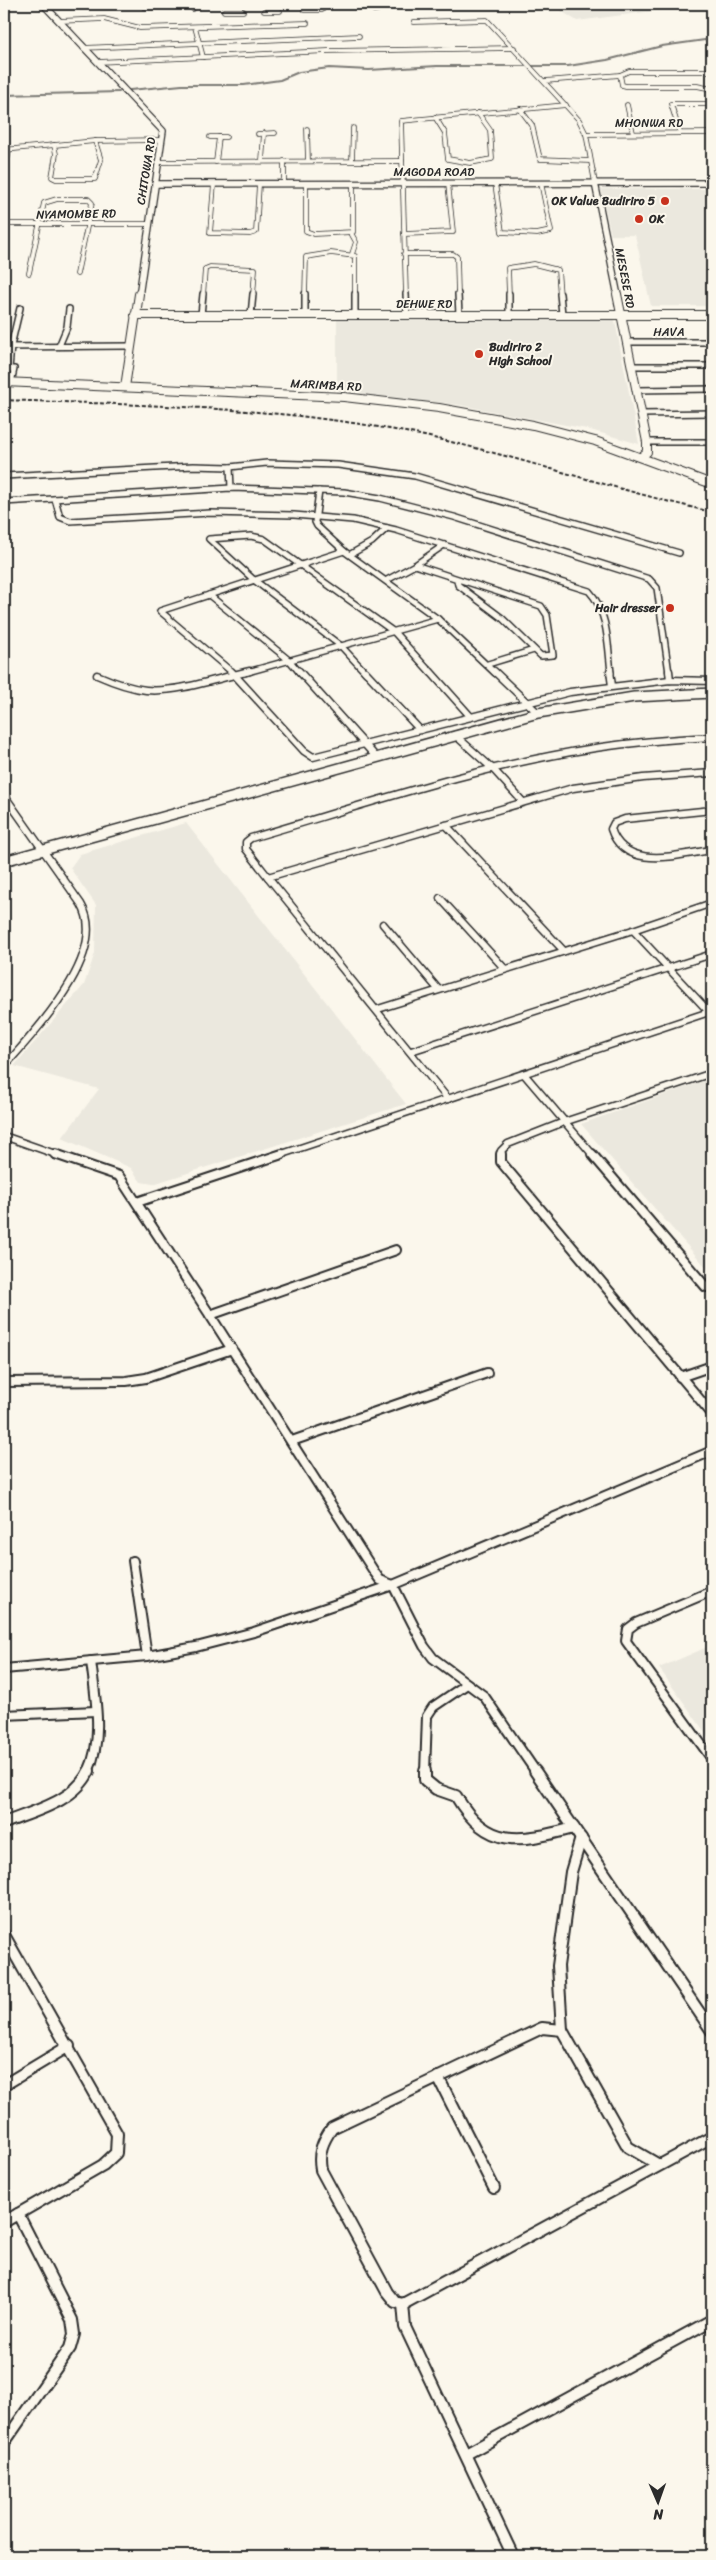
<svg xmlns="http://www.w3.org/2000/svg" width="716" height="2560" font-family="Sriracha,sans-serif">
<rect width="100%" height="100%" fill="#fbf7ec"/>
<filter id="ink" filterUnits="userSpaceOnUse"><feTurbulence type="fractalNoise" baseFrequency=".02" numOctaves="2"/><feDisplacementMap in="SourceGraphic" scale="10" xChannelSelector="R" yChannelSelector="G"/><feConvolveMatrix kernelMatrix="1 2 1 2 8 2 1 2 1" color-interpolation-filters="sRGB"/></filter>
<g filter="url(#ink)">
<g fill="#ebe8de">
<path d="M 550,4 L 708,4 L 577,21 Z"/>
<path d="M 601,189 L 712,189 L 712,306 L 651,306 L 635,235 L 611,235 Z"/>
<path d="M 337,316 L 614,316 L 639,444 L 587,429 L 459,405 L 337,391 Z"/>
<path d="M 186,823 L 406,1104 L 153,1184 L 141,1182 L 131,1168 L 62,1138 L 99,1089 L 14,1066 L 84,985 L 95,953 L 96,905 L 70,868 L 80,854 Z"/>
<path d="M 712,1078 L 712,1274 L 581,1124 Z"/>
<path d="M 712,1645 L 712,1742 L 659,1668 Z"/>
</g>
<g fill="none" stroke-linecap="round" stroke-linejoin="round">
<g stroke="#7b7a75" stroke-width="2">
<path d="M 130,90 L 182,85 L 244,85 L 280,80 L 299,72 L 329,68 L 369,70 L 437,66 L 568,66 L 607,60 L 662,46 L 712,39"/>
<path d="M 4,95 L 119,92"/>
</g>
<g stroke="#2b2b2b" stroke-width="5.5">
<g id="street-far4">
<path d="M 414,5 L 421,4"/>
<path d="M 144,7 L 162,7"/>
<path d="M 193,9 L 194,4"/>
<path d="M 304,10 L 322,10"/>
<path d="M 374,10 L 395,7"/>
<path d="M 224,11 L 243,11"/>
<path d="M 264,11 L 280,11"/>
<path d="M 59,21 L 104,19 L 140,28 L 307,23"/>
<path d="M 414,22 L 487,20 L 579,120 L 586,134 L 595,183"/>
<path d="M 195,27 L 203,57"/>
<path d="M 83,48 L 359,36"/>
<path d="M 98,62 L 328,51 L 514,48"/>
<path d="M 712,71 L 629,71 L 620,75 L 622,85 L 626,86 L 697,86 L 712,89"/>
<path d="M 545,81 L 620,75"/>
<path d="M 627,105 L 633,133"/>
<path d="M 520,109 L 532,125 L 540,159 L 590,161"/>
<path d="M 435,117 L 445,133 L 448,159 L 470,163 L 492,159 L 490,130 L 478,113"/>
<path d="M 307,129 L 308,161"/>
<path d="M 680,133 L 671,104 L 712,104"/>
<path d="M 258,134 L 275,133"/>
<path d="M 586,134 L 712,133"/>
<path d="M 210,137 L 226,137"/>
<path d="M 54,145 L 56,154 L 52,177 L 56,179 L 95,179 L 101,160 L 95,141"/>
<path d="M 4,150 L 95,141 L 162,140"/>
<path d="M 262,161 L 264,133"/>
<path d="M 284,161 L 284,184"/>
<path d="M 352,161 L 353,128"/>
<path d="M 159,162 L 402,161"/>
<path d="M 216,162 L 219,137"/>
<path d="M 4,176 L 9,150"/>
<path d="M 495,183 L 502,232 L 537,234 L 551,231 L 541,183"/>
<path d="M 214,184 L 210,233 L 250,234 L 256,232 L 259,184"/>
<path d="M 306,184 L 306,231 L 314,234 L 353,232 L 353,184"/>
<path d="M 4,224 L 149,224"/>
<path d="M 351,233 L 356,242 L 352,254"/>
<path d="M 404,234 L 453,232 L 448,183"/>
<path d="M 404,254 L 453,254 L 457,257 L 458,296"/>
<path d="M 29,273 L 44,203 L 57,199 L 88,199 L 92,203 L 77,274"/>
<path d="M 203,296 L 205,269 L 210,267 L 255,269 L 253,296"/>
<path d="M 305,296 L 306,257 L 331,253 L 355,256 L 355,296"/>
<path d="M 406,296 L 401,121 L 566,105"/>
<path d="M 509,296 L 508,268 L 534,264 L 558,270 L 560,296"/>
</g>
</g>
<g stroke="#2b2b2b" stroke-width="8">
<g id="street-far3">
<path d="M 355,294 L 355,315"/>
<path d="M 406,294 L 407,315"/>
<path d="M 458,294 L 459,315"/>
<path d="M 509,294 L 509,315"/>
<path d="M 560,294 L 562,314"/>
<path d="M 201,315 L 203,294"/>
<path d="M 251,315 L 253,294"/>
<path d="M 305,315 L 305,294"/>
<path d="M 626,342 L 712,342"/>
<path d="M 59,346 L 67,327 L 69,309"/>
<path d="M 4,347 L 129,346"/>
<path d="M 631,366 L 712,366"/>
<path d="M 11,383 L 14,369 L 9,369 L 11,346 L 20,308"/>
<path d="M 636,390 L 712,389"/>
<path d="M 641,414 L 712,413"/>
<path d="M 647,442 L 712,442"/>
<path d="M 230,467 L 231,488"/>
<path d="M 4,476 L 193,466 L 230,467 L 267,463 L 338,465 L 415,476 L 679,553"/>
<path d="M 319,491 L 315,522 L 317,526 L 344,551 L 438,619 L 495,673"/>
<path d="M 55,499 L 60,517 L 70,521 L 210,513 L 294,515 L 353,520 L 396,530 L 589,591 C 608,611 608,646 611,673"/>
<path d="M 4,502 L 231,488 L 344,492 L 380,498 L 454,517 L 649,579 L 657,588 L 669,673"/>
<path d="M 351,554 L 372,542 L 387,528"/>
<path d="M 712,564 L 712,571"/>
<path d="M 415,565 L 541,606 L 547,615 L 553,655 L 541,656 L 502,618 L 458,585 L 457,580"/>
<path d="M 387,580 L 415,565 L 444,545"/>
<path d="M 209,595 L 290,661 L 300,673"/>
<path d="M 488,664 L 534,650"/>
<path d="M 233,673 L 160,611 L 344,551"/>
<path d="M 244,673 L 438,619"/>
<path d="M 366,673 L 341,646 L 254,580 L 209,539 L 251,536 L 264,539 L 394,632 L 431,673"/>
</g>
</g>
<g stroke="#2b2b2b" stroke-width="9">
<g id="street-far2">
<path d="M 231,671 L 304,751 L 313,757 L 570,692 L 670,680 L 712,681"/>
<path d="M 299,671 L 377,758"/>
<path d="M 365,671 L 420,730"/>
<path d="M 430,671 L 471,717"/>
<path d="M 494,671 L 538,713"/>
<path d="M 610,671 L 612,686"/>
<path d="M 669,671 L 670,680"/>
<path d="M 97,675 C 113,682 128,688 146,690 C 177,693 219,678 250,671"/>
<path d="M 455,735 L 493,769 L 523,802"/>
<path d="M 4,795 L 81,904 C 111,953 34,1032 4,1067"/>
<path d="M 712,810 L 625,819 L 614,823 L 611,829 C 625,872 679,854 712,850"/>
<path d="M 446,825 L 564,951"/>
<path d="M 268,877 L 573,788 L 643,778 L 712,773"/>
<path d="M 440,898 L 505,969"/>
<path d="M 383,924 L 438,989"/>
<path d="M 633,930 L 712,903"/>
<path d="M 378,1009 L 633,930 L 709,1012"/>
<path d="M 411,1051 L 712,954"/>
<path d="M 524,1074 L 593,1155"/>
<path d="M 448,1099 L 268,877 L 246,849 L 246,842 L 251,838 C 364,805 478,766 595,748 C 634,742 673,739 712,737"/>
<path d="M 4,1136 L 58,1155"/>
<path d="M 279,1155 L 712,1011"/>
<path d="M 501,1155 L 501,1151 L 508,1144 L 564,1122 L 712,1073"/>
</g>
</g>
<g stroke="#2b2b2b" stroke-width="12">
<g id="street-far1">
<path d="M 55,1154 L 119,1176 L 210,1315"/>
<path d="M 501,1154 L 501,1162 L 712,1414"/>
<path d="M 592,1154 L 706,1287 L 712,1286"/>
<path d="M 137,1202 L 282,1154"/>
<path d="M 396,1250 L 210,1315 L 375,1573 L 380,1580 L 393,1585 L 424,1646 L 433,1658 L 484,1696 L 536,1772"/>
<path d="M 680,1377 L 712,1366"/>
<path d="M 4,1382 L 126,1381 L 146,1378 L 232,1349"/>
<path d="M 292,1441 L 487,1373"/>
<path d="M 133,1561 L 147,1656"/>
<path d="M 712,1591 L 636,1623 L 628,1629 L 626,1641 L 712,1759"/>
<path d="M 4,1669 L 147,1656 L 196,1647 L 254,1632 L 393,1585 L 712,1451"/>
<path d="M 4,1715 L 96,1711"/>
<path d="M 88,1772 C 104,1739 95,1696 91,1661"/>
<path d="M 425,1772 L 427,1716 L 433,1707 L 467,1684"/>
</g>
</g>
<g stroke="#2b2b2b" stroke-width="14">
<g id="street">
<path d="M 425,1771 L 425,1780 L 436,1789 L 456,1796 C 488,1850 520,1842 574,1828"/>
<path d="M 535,1771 L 712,2031"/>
<path d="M 4,1823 C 34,1811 74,1802 89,1771"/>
<path d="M 4,1935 L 117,2134 L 116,2153 L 103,2165 L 4,2222"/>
<path d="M 562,2030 L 558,1966 L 571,1872 L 581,1838"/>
<path d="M 438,2077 L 494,2188"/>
<path d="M 4,2085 L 69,2046"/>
<path d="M 659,2165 L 628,2147 L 562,2030 L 542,2028 L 332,2128 C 322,2142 318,2153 321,2170 L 387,2292 L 395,2302 L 403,2304 L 712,2137"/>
<path d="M 403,2304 L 405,2327 L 513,2556"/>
<path d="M 4,2443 L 70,2348 L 74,2334 L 72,2320 L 18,2214"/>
<path d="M 466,2454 L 712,2320"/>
</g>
</g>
<g stroke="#2b2b2b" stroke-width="8">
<g id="secondary-far2">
<path d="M 43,4 L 163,131 L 139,296"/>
<path d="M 595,183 L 618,296"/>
<path d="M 155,184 L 712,183"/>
</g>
</g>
<g stroke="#2b2b2b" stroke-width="10">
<g id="secondary-far1">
<path d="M 617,294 L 647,442 L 647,452 L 641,457"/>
<path d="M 135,315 L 712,315"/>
<path d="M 4,382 L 344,397 L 439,408 L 533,425 L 595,441 L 712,484"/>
<path d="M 125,387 L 139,294"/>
</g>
</g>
<g stroke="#2b2b2b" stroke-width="12">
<path id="secondary" d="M 4,861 L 538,713 L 634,697 L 712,693"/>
</g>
<use href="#street-far4" stroke="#fbf7ec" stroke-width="4"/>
<use href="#street-far3" stroke="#fbf7ec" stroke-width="5"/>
<use href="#street-far2" stroke="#fbf7ec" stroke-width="6"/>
<use href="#street-far1" stroke="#fbf7ec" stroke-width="8"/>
<use href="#street" stroke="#fbf7ec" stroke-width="10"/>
<use href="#secondary-far2" stroke="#fbf7ec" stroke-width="5.5"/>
<use href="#secondary-far1" stroke="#fbf7ec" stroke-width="8"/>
<use href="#secondary" stroke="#fbf7ec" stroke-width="9"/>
<path stroke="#2b2b2b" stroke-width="2" stroke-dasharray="4 2" stroke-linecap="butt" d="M 4,400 C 134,405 266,406 395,430 C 502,450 605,488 712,512"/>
</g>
</g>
<g fill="#c8321e" stroke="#fbf7ec" stroke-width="2">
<circle cx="665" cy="201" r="5"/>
<circle cx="639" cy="219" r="5"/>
<circle cx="479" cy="354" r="5"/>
<circle cx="670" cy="608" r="5"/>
</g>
<g text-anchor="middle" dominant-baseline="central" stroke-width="4" stroke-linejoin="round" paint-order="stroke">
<g font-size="12" fill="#2b2b2b" stroke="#fbf7ec">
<text x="649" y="123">MHONWA RD</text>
<text transform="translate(146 171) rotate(-81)">CHITOWA RD</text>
<text x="434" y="172">MAGODA ROAD</text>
<text transform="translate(76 214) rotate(-1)">NYAMOMBE RD</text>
<text transform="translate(625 278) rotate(79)">MESESE RD</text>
<text x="424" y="304">DEHWE RD</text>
<text x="669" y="332">HAVA</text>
<text transform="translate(326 385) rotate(3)">MARIMBA RD</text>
</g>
<g font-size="12" font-weight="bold" fill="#2b2b2b" stroke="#fbf7ec" text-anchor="end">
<text x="655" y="201">OK Value Budiriro 5</text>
<text x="649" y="219" text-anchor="start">OK</text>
<text x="489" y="347" text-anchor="start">Budiriro 2<tspan x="489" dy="14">High School</tspan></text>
<text x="660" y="608">Hair dresser</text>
</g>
</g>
<rect width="716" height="2560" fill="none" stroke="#fbf7ec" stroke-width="20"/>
<rect x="10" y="10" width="696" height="2540" fill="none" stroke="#2b2b2b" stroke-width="2" filter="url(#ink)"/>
<g transform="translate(658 2502) rotate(178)" stroke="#fbf7ec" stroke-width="4" paint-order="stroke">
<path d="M0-4L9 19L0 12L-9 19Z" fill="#2b2b2b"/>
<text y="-8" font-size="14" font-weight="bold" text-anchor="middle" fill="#2b2b2b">N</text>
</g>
</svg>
